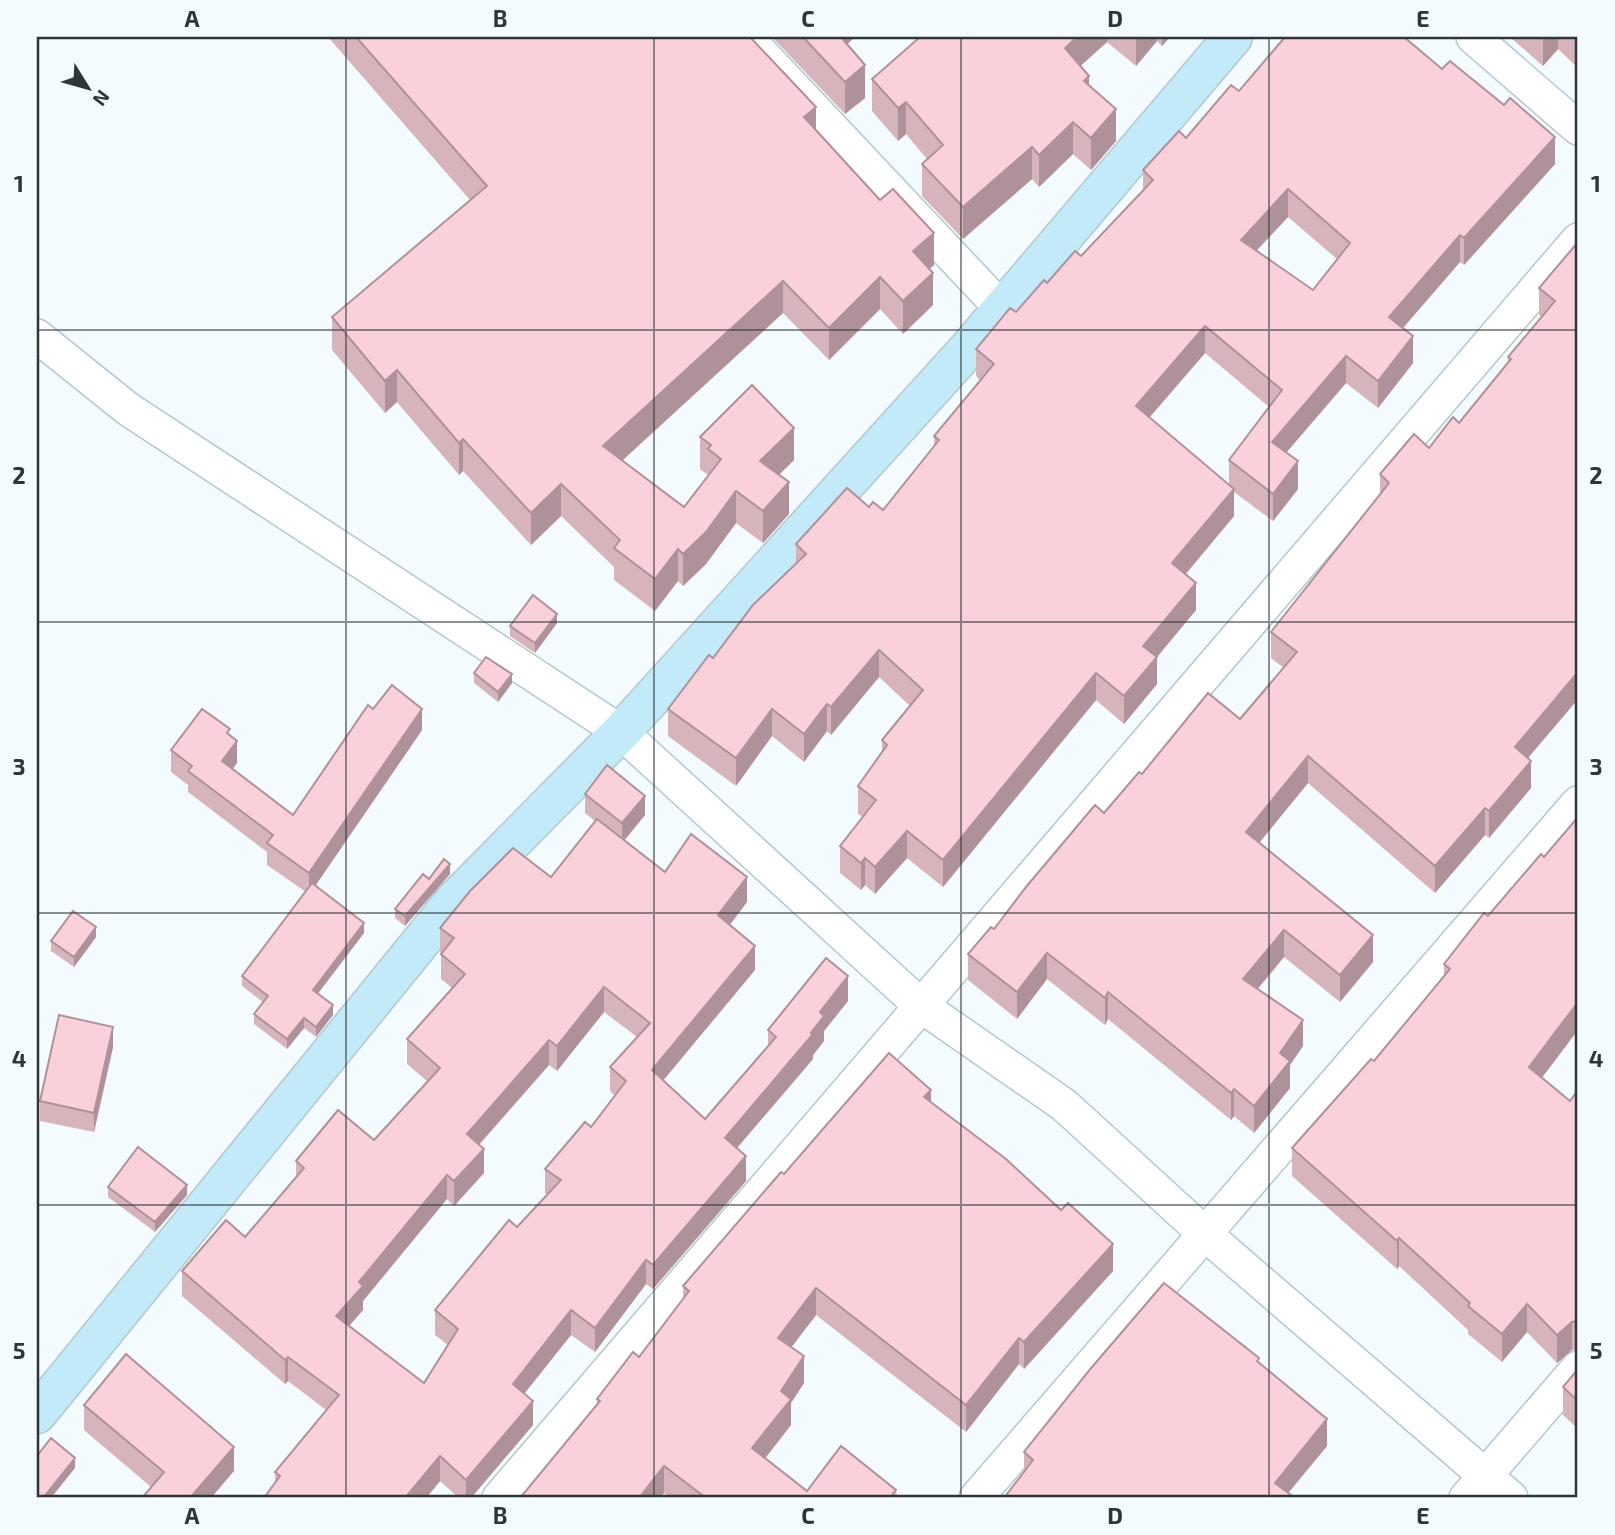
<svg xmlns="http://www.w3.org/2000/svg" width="1615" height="1535" font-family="'Exo 2',sans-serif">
<rect width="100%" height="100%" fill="#f3fbfe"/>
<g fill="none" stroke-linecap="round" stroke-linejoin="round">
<g stroke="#b4c7cf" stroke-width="36">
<g id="street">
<path d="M 746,37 L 1002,309"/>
<path d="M 1473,37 L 1578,128"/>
<path d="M 37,336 L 128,409 L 621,732 L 920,1005 L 1064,1105 L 1204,1233 L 1511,1498"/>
<path d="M 499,1498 L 1578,240"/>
<path d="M 976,1498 L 1578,803"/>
<path d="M 1466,1498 L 1578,1368"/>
</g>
</g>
<g stroke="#b4c7cf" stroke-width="41">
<path id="secondary" d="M 37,1414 L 454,901 L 621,732 L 968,349 L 1233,37"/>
</g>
<use href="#street" stroke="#fff" stroke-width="33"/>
<use href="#secondary" stroke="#c3eaf8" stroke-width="38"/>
</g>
<g fill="#d7b4bc" fill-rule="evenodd">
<path d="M 328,37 L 750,37 L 816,130 L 934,265 L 930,269 L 933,305 L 903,334 L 880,309 L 829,360 L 783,313 L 622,461 L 684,507 L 708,475 L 700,469 L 700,437 L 794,460 L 779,475 L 789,514 L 763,543 L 736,523 L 706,564 L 683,586 L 678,581 L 655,611 L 614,580 L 614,567 L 561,516 L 531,545 L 463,471 L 459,475 L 397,402 L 385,413 L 332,350 L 332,317 L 470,200 Z"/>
<path d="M 772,37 L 855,37 L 847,44 L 865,98 L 845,114 Z"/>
<path d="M 920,37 L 1170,37 L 1162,46 L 1157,41 L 1136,66 L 1107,42 L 1080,66 L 1116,141 L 1091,170 L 1073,154 L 1039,187 L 1032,179 L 963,239 L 922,196 L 922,164 L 927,159 L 906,134 L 898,141 L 872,111 L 872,79 Z"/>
<path d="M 1510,37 L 1578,37 L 1578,68 L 1558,49 L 1543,66 Z"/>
<path d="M 1239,91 L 1555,164 L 1464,265 L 1460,262 L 1403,328 L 1413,363 L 1378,408 L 1346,383 L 1286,453 L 1298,489 L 1273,521 L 1234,492 L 1234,516 L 1186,574 L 1196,610 L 1157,657 L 1157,684 L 1124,724 L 1096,700 L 943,887 L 907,858 L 875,894 L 865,885 L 861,890 L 840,873 L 840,846 L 863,817 L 858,814 L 858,786 L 882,753 L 882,740 L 910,706 L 879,677 L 831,735 L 827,731 L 804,762 L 772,736 L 736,786 L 668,736 L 668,709 L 796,563 L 796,544 L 869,507 L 883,510 L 934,447 L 934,436 L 980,380 L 976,376 L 976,349 L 1047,283 L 1081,256 L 1143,192 L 1143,170 L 1186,138 ZM 1288,217 L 1337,259 L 1313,290 L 1256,251 ZM 1205,353 L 1269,407 L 1229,460 L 1229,484 L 1149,418 Z"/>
<path d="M 1578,242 L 1578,699 L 1528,758 L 1531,788 L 1489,838 L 1485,835 L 1435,893 L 1308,783 L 1259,843 L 1373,962 L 1340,1002 L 1284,957 L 1258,989 L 1303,1046 L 1290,1065 L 1290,1088 L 1254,1133 L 1234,1116 L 1231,1120 L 1108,1019 L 1105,1025 L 1047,979 L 1017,1019 L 968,980 L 968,954 L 994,929 L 1142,774 L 1240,719 L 1284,668 L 1271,658 L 1271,632 L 1380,495 L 1380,474 L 1429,448 L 1459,423 L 1508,363 L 1508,357 L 1542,317 L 1539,315 L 1539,288 Z"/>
<path d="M 557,623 L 535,653 L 510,636 L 510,626 Z"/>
<path d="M 474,673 L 512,683 L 498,702 L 474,683 Z"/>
<path d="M 373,709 L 422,730 L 315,886 L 364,933 L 317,994 L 333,1015 L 316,1037 L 304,1028 L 287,1049 L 254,1024 L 254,1014 L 263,1002 L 242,986 L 242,976 L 306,892 L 267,865 L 267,852 L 188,792 L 188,785 L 171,772 L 171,750 L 230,735 L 237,763 L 232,769 L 293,815 Z"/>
<path d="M 585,794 L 645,815 L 624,841 L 665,872 L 747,902 L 730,925 L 755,970 L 663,1080 L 705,1119 L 768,1046 L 768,1030 L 848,1001 L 824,1031 L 824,1041 L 813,1055 L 813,1059 L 737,1148 L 746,1181 L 653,1289 L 646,1284 L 595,1352 L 571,1335 L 524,1393 L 533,1425 L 471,1498 L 459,1498 L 440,1481 L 426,1498 L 264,1498 L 275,1484 L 275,1472 L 326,1410 L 288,1381 L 285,1384 L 182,1296 L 182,1271 L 245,1237 L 296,1177 L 296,1161 L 374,1140 L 427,1081 L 407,1064 L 407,1039 L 452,988 L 441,979 L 441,953 L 440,952 L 440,928 L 551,877 L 595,821 L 585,813 ZM 604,1012 L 637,1037 L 610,1067 L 610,1091 L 615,1096 L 591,1127 L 545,1169 L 545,1193 L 547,1195 L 435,1310 L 435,1335 L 448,1345 L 424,1383 L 349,1326 L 363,1310 L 363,1301 L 447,1199 L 454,1206 L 484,1173 L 479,1145 L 549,1065 L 557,1071 Z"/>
<path d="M 450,874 L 405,926 L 395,918 L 395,909 L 429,879 Z"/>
<path d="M 1484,913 L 1542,1078 L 1570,1101 L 1578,1090 L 1578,1349 L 1572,1350 L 1557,1363 L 1527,1332 L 1502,1362 L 1468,1334 L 1468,1330 L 1399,1266 L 1397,1269 L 1292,1176 L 1292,1148 L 1374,1061 L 1444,977 L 1444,964 Z"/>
<path d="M 96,937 L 74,967 L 51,951 L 51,941 Z"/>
<path d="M 113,1047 L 94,1132 L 40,1121 L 40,1101 Z"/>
<path d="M 931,1102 L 1113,1271 L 1024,1369 L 1019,1364 L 966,1432 L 816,1315 L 791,1347 L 804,1383 L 791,1403 L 791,1425 L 765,1458 L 807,1491 L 896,1490 L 897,1498 L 671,1498 L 664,1493 L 597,1405 L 597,1399 L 639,1357 L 683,1299 L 683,1286 L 784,1174 Z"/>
<path d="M 108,1187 L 187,1195 L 155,1232 L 108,1197 Z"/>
<path d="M 1259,1364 L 1327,1446 L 1288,1493 L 1024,1472 L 1024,1452 Z"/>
<path d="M 1578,1369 L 1578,1429 L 1563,1415 L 1563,1387 Z"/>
<path d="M 84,1405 L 234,1471 L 151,1487 L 84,1430 Z"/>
</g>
<g fill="#af9299">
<path d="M 832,37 L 855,37 L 832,58 Z"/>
<path d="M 1077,37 L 1107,37 L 1107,42 L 1065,80 L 1065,48 Z"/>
<path d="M 1136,37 L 1157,37 L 1157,41 L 1136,66 Z"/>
<path d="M 1162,37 L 1170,37 L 1162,46 Z"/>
<path d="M 1545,37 L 1558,37 L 1558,49 L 1543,66 L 1543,38 Z"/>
<path d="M 865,65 L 865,98 L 845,114 L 845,82 Z"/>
<path d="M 1089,76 L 1089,109 L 1084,81 Z"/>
<path d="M 906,102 L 906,134 L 898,141 L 898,108 Z"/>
<path d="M 816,107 L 816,139 L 804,117 Z"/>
<path d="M 1116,109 L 1116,141 L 1091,170 L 1091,138 Z"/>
<path d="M 1073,122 L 1073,154 L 1039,187 L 1039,155 Z"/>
<path d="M 1555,137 L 1555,164 L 1464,265 L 1464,238 Z"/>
<path d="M 1032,147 L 1032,179 L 963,239 L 963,207 Z"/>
<path d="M 1288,189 L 1288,217 L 1241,267 L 1241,240 Z"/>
<path d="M 934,233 L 934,265 L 913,283 L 913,251 Z"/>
<path d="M 1460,235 L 1460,262 L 1389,344 L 1389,317 Z"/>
<path d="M 933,273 L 933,305 L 903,334 L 903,301 Z"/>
<path d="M 880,277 L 880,309 L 829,360 L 829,328 Z"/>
<path d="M 783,281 L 783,313 L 603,478 L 603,446 Z"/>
<path d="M 1205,326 L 1205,353 L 1136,433 L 1136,406 Z"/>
<path d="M 1413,336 L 1413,363 L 1378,408 L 1378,381 Z"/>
<path d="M 1346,356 L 1346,383 L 1272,469 L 1272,442 Z"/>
<path d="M 397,370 L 397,402 L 385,413 L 385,381 Z"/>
<path d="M 794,428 L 794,460 L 760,493 L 760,461 Z"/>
<path d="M 463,439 L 463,471 L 459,475 L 459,443 Z"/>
<path d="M 1298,461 L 1298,489 L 1273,521 L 1273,494 Z"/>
<path d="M 789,482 L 789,514 L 763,543 L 763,511 Z"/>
<path d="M 561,484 L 561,516 L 531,545 L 531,513 Z"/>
<path d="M 1234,489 L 1234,516 L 1172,590 L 1172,563 Z"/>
<path d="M 736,491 L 736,523 L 706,564 L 683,586 L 683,554 Z"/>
<path d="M 678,549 L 678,581 L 655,611 L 655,579 Z"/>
<path d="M 1196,583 L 1196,610 L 1157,657 L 1157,684 L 1124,724 L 1124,696 L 1143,646 Z"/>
<path d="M 557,614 L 557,623 L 535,653 L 535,643 Z"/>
<path d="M 879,650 L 879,677 L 831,735 L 831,707 Z"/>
<path d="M 1578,672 L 1578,699 L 1515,773 L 1515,747 Z"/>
<path d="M 1096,673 L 1096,700 L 943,887 L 943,860 Z"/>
<path d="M 512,674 L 512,683 L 498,702 L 498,692 Z"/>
<path d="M 827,704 L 827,731 L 804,762 L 804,734 Z"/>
<path d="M 422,709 L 422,730 L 309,895 L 309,873 Z"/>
<path d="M 772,709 L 772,736 L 736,786 L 736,758 Z"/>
<path d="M 237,741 L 237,763 L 222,783 L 222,761 Z"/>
<path d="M 1308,756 L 1308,783 L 1246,859 L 1246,832 Z"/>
<path d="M 1531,761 L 1531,788 L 1489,838 L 1489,811 Z"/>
<path d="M 645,796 L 645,815 L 622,843 L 622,823 Z"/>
<path d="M 1485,808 L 1485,835 L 1435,893 L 1435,866 Z"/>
<path d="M 907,831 L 907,858 L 875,894 L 875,867 Z"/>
<path d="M 865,858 L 865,885 L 861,890 L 861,863 Z"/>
<path d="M 450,864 L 450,874 L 405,926 L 405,916 Z"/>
<path d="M 747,877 L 747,902 L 718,940 L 718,915 Z"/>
<path d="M 364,923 L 364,933 L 313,1000 L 313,990 Z"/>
<path d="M 96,927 L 96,937 L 74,967 L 74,957 Z"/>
<path d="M 1284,930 L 1284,957 L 1243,1006 L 1243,979 Z"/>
<path d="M 1373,935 L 1373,962 L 1340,1002 L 1340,975 Z"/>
<path d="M 755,946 L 755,970 L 652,1094 L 652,1070 Z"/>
<path d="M 1047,953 L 1047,979 L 1017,1019 L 1017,992 Z"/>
<path d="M 848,976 L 848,1001 L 824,1031 L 824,1041 L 813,1055 L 813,1059 L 725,1162 L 725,1138 Z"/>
<path d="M 604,987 L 604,1012 L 557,1071 L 557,1046 Z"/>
<path d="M 1108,992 L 1108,1019 L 1105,1025 L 1105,998 Z"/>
<path d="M 1578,1002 L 1578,1030 L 1529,1095 L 1529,1067 Z"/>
<path d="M 333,1005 L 333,1015 L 316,1037 L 316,1027 Z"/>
<path d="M 304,1018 L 304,1028 L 287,1049 L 287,1039 Z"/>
<path d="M 1303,1020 L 1303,1046 L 1290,1065 L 1290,1088 L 1254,1133 L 1254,1106 L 1280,1053 Z"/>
<path d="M 113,1027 L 113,1047 L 94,1132 L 94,1113 Z"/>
<path d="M 549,1040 L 549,1065 L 467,1158 L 467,1134 Z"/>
<path d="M 1234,1089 L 1234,1116 L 1231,1120 L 1231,1093 Z"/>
<path d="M 931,1090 L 931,1116 L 924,1097 Z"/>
<path d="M 484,1149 L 484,1173 L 454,1206 L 454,1181 Z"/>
<path d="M 746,1156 L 746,1181 L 653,1289 L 653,1265 Z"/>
<path d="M 447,1175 L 447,1199 L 363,1301 L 363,1310 L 336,1341 L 336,1316 L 359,1282 Z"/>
<path d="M 187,1185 L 187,1195 L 155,1232 L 155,1222 Z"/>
<path d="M 1399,1238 L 1399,1266 L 1397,1269 L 1397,1241 Z"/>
<path d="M 1113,1244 L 1113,1271 L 1024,1369 L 1024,1342 Z"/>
<path d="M 646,1260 L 646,1284 L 595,1352 L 595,1328 Z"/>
<path d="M 816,1288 L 816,1315 L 778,1365 L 778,1338 Z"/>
<path d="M 1527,1304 L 1527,1332 L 1502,1362 L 1502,1334 Z"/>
<path d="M 571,1310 L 571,1335 L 513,1408 L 513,1384 Z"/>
<path d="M 1572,1322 L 1572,1350 L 1557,1363 L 1557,1335 Z"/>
<path d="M 1019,1338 L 1019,1364 L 966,1432 L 966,1405 Z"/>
<path d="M 804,1356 L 804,1383 L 791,1403 L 791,1425 L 752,1475 L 752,1448 L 781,1391 Z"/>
<path d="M 288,1357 L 288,1381 L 285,1384 L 285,1360 Z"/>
<path d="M 533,1401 L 533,1425 L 471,1498 L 466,1498 L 466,1480 Z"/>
<path d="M 1327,1419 L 1327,1446 L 1284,1498 L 1275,1483 Z"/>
<path d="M 234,1447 L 234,1471 L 211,1498 L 190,1498 Z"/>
<path d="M 440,1456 L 440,1481 L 426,1498 L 405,1498 Z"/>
<path d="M 75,1458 L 75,1468 L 51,1498 L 43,1498 Z"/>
<path d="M 664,1466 L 664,1493 L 660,1498 L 639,1498 Z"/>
</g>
<g fill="#fad1db" stroke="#af9299" stroke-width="2" fill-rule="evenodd">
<path d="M 356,37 L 750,37 L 816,107 L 804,117 L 880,200 L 893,189 L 934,233 L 913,251 L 933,273 L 903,301 L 880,277 L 829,328 L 783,281 L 603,446 L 684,507 L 721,459 L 708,449 L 711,445 L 700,437 L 752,385 L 794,428 L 760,461 L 789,482 L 763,511 L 736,491 L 706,532 L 683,554 L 678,549 L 655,579 L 614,548 L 620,540 L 561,484 L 531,513 L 463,439 L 459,443 L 397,370 L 385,381 L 332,317 L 487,186 Z"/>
<path d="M 803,37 L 841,37 L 865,65 L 845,82 Z"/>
<path d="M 920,37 L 1077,37 L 1065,48 L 1089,76 L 1084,81 L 1116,109 L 1091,138 L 1073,122 L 1039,155 L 1032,147 L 963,207 L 922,164 L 943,145 L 906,102 L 898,108 L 872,79 Z"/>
<path d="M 1285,37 L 1404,37 L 1442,69 L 1450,61 L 1504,105 L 1510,98 L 1555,137 L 1464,238 L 1460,235 L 1389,317 L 1413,336 L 1378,381 L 1346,356 L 1272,442 L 1298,461 L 1273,494 L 1229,460 L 1282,390 L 1205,326 L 1136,406 L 1234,489 L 1172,563 L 1196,583 L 1143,646 L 1157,657 L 1124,696 L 1096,673 L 943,860 L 907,831 L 875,867 L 865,858 L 861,863 L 840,846 L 876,800 L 858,786 L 887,745 L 882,740 L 923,690 L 879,650 L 831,707 L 827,704 L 804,734 L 772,709 L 736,758 L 668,709 L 709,655 L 713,658 L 753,605 L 806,554 L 796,544 L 847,488 L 869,507 L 873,502 L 883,510 L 939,440 L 934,436 L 994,364 L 976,349 L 1010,308 L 1016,312 L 1044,280 L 1047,283 L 1075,251 L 1081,256 L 1153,180 L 1143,170 L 1179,131 L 1186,138 L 1231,85 L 1239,91 ZM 1288,189 L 1350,243 L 1313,290 L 1241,240 Z"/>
<path d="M 1578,242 L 1578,672 L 1515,747 L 1531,761 L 1489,811 L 1485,808 L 1435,866 L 1308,756 L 1246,832 L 1373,935 L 1340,975 L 1284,930 L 1243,979 L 1303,1020 L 1280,1053 L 1290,1061 L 1254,1106 L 1234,1089 L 1231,1093 L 1108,992 L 1105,998 L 1047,953 L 1017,992 L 968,954 L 991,927 L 994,929 L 1026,887 L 1095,805 L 1104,813 L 1139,772 L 1142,774 L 1208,693 L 1240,719 L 1297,652 L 1271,632 L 1389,483 L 1380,474 L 1414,434 L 1429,448 L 1453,417 L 1459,423 L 1511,359 L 1508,357 L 1555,301 L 1539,288 Z"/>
<path d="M 533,595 L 557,614 L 535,643 L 510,626 Z"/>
<path d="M 486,657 L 512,674 L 498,692 L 474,673 Z"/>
<path d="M 392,685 L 422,709 L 309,873 L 267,843 L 273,835 L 188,771 L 192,766 L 171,750 L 202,709 L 230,729 L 227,733 L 237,741 L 222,761 L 293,815 L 368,705 L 373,709 Z"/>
<path d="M 607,765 L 645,796 L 622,823 L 585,794 Z"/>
<path d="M 1578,817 L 1578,1002 L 1529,1067 L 1570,1101 L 1578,1090 L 1578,1321 L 1572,1322 L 1557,1335 L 1527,1304 L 1502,1334 L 1468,1306 L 1470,1303 L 1399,1238 L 1397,1241 L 1292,1148 L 1371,1059 L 1374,1061 L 1450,969 L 1444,964 L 1484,913 L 1488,916 L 1541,854 L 1544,857 Z"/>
<path d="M 597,819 L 665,872 L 691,834 L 747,877 L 718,915 L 755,946 L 652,1070 L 705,1119 L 776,1037 L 768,1030 L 826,958 L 848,976 L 820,1012 L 824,1016 L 811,1033 L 813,1034 L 725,1138 L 746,1156 L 653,1265 L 646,1260 L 595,1328 L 571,1310 L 513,1384 L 533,1401 L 466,1480 L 440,1456 L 405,1498 L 264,1498 L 280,1476 L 275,1472 L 339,1395 L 288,1357 L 285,1360 L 182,1271 L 226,1220 L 245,1237 L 304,1168 L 296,1161 L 338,1110 L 374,1140 L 440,1068 L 407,1039 L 465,974 L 441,954 L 454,938 L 440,928 L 470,891 L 513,848 L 551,877 ZM 604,987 L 650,1023 L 610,1067 L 626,1081 L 591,1127 L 585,1122 L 545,1169 L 561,1180 L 517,1227 L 509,1220 L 435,1310 L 458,1329 L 424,1383 L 336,1316 L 363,1286 L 359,1282 L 447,1175 L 454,1181 L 484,1149 L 467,1134 L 549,1040 L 557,1046 Z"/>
<path d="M 444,859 L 450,864 L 405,916 L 395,909 L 423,874 L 429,879 Z"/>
<path d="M 312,883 L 364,923 L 313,990 L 333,1005 L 316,1027 L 304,1018 L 287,1039 L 254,1014 L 268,996 L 242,976 Z"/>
<path d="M 73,911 L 96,927 L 74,957 L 51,941 Z"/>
<path d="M 59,1015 L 113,1027 L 94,1113 L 40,1101 Z"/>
<path d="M 889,1053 L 931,1090 L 924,1097 L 1006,1159 L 1061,1210 L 1068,1203 L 1113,1244 L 1024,1342 L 1019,1338 L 966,1405 L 816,1288 L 778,1338 L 804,1356 L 781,1391 L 791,1399 L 752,1448 L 807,1491 L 841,1446 L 896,1490 L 892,1495 L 897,1498 L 706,1498 L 664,1466 L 639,1498 L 520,1498 L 600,1401 L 597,1399 L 633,1352 L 639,1357 L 689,1291 L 683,1286 L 781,1172 L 784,1174 Z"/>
<path d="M 138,1147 L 187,1185 L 155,1222 L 108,1187 Z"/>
<path d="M 1164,1283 L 1259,1358 L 1257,1361 L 1327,1419 L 1275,1483 L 1295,1498 L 1004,1498 L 1033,1460 L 1024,1452 L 1092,1367 Z"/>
<path d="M 126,1354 L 234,1447 L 190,1498 L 142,1498 L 164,1472 L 84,1405 Z"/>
<path d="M 1578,1369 L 1578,1401 L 1563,1387 Z"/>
<path d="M 51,1438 L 75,1458 L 43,1498 L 37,1498 L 37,1456 Z"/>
</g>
<path fill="none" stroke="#2f3639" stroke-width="2" stroke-opacity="0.55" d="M 346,37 L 346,1498M 654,37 L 654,1498M 961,37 L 961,1498M 1269,37 L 1269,1498M 37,330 L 1578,330M 37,622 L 1578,622M 37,913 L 1578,913M 37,1205 L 1578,1205"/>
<rect width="1615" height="1535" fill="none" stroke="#f3fbfe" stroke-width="77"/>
<g transform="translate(88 88) rotate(127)" stroke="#f3fbfe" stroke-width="5" paint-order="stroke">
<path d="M0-5L12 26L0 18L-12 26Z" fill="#2f3639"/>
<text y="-10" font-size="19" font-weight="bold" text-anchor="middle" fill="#2f3639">N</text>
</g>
<rect x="38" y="38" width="1538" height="1458" fill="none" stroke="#2f3639" stroke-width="2.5"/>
<g font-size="23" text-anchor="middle" font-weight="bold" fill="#2f3639">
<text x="192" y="27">A</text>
<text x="500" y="27">B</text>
<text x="808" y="27">C</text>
<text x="1115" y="27">D</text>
<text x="1423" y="27">E</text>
<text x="19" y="192">1</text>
<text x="1596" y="192">1</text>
<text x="19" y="484">2</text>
<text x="1596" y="484">2</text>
<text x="19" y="775">3</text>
<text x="1596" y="775">3</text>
<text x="19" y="1067">4</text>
<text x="1596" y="1067">4</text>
<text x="19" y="1359">5</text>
<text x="1596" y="1359">5</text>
<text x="192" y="1524">A</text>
<text x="500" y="1524">B</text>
<text x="808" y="1524">C</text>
<text x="1115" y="1524">D</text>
<text x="1423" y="1524">E</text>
</g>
</svg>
